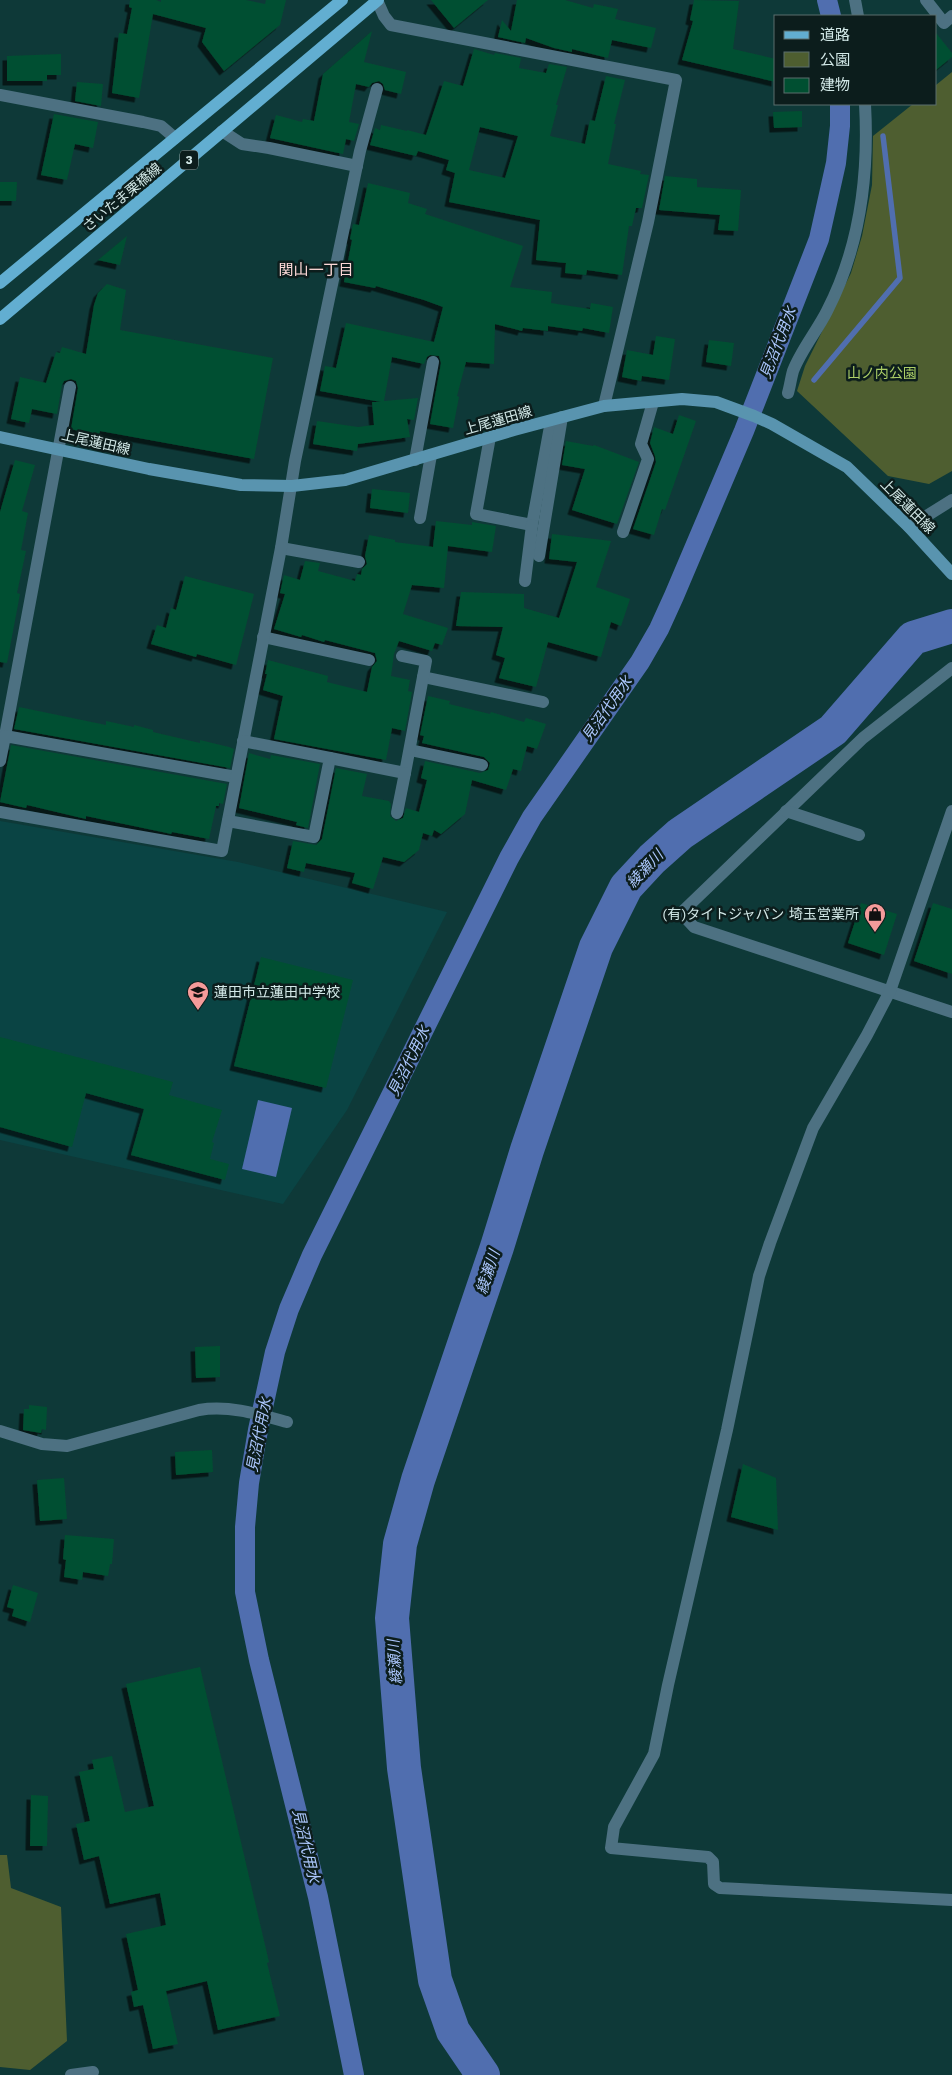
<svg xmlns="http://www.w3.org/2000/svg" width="952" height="2075" font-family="'Work Sans','Noto Sans JP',sans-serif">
<defs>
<filter id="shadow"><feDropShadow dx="-4.5" dy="4.5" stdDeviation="0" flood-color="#0009"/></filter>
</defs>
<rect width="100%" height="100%" fill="#0e3938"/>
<path fill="#0a4444" d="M 0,821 L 238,862 L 447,912 L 347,1110 L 283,1204 L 0,1140 Z"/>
<g fill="#4e5e30">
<path d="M 952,72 L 952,471 L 929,484 L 888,476 L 797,391 L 805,366 L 851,273 L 862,236 L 872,185 L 873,136 L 913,104 L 936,104 L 936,85 Z"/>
<path d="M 0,1855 L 7,1855 L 11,1888 L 61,1907 L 67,2041 L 30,2070 L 0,2067 Z"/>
</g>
<path fill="#506eaf" d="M 258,1100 L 292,1108 L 276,1177 L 242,1169 Z"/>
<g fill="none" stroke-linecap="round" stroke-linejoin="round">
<path stroke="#506eaf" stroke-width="5.5" d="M 814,380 L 900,278 L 883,136"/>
<g stroke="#506eaf" stroke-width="20">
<path d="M 827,0 L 831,16"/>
<path d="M 354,2075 L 318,1897 L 259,1660 L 245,1592 L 245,1527 L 249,1483 L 258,1430 L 275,1352 L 289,1309 L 312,1255 L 509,858 L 532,817 L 640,662 L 659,629 L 674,596 L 744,431 L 819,239 L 836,163 L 840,126 L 840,104"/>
</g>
<path stroke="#506eaf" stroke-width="34" d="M 483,2075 L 453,2031 L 435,1980 L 404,1768 L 392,1618 L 400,1544 L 418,1480 L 497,1247 L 527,1150 L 596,947 L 626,887 L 652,859 L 680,834 L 833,730 L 913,638 L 952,626"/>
</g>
<g fill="#004f31" fill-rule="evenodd" filter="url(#shadow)">
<path d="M 130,0 L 156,0 L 161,2 L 161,0 L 246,0 L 265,4 L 266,0 L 286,0 L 280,25 L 224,71 L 202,42 L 206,28 L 153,14 L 139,98 L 112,93 L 119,33 L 127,34 L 132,8 L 129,7 Z"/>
<path d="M 431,0 L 488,0 L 454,28 Z"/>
<path d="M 517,0 L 565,0 L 593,8 L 594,4 L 618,9 L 615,19 L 656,28 L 651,48 L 612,40 L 608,58 L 572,49 L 572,52 L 554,48 L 526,38 L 525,43 L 498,37 L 502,20 L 511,31 Z"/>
<path d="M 694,0 L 739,1 L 733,49 L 776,59 L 776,82 L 682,60 L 693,21 L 690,20 Z"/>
<path d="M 372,31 L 364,62 L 406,72 L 401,94 L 385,90 L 383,84 L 379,81 L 372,83 L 369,87 L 356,84 L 349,122 L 359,124 L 354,141 L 346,139 L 343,154 L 270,138 L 276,115 L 302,122 L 303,119 L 314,121 L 323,74 Z"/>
<path d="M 936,33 L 952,53 L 952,57 L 936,70 Z"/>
<path d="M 474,49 L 494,55 L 495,53 L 521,58 L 519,68 L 546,73 L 549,64 L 567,67 L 556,105 L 558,105 L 550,136 L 585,144 L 590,120 L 595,121 L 606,76 L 625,80 L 614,124 L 616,124 L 608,164 L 641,171 L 640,174 L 649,175 L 642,208 L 636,208 L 632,226 L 629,226 L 622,275 L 587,270 L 586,275 L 565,273 L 566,263 L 536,260 L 540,220 L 449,202 L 455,173 L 446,170 L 449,160 L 418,151 L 416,156 L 370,145 L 375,128 L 380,130 L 381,125 L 407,131 L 407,130 L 426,135 L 444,81 L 463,86 ZM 480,127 L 518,136 L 505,178 L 469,170 Z"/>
<path d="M 61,54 L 61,75 L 47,75 L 47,81 L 7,81 L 7,56 Z"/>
<path d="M 77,82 L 103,84 L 101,106 L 75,101 Z"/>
<path d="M 802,111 L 802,127 L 774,128 L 773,112 Z"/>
<path d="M 54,114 L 98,122 L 93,148 L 75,144 L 67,180 L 41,175 Z"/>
<path d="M 665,176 L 697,179 L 697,187 L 741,190 L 738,231 L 718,230 L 720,215 L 659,210 Z"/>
<path d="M 0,182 L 17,182 L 16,201 L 0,201 Z"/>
<path d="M 368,183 L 410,193 L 408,203 L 427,209 L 425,214 L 523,246 L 510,287 L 552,292 L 551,303 L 590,309 L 591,303 L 613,307 L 609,333 L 583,328 L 582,331 L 548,326 L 548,331 L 523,328 L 522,331 L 495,324 L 494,364 L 466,362 L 457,396 L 459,397 L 453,428 L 430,424 L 441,363 L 439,356 L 430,355 L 427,357 L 424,364 L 392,357 L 384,401 L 418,398 L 414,420 L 407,419 L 410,437 L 358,444 L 357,451 L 313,444 L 317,421 L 358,427 L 374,425 L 372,402 L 381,402 L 320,391 L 325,366 L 336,368 L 346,323 L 434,342 L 443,307 L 424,300 L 376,286 L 375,288 L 344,282 L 352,240 L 350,239 L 353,224 L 359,225 Z"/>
<path d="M 127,236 L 120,265 L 98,260 Z"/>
<path d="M 107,284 L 126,290 L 120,330 L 273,358 L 254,459 L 100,431 L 99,436 L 71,429 L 78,388 L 76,381 L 71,379 L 64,381 L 62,385 L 57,414 L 32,409 L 29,423 L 11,419 L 20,377 L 46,383 L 56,352 L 60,353 L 62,347 L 86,354 L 94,305 L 98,293 Z"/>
<path d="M 656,336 L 675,339 L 669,380 L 642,376 L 641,381 L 622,377 L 627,350 L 653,355 Z"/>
<path d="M 709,340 L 734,343 L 731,366 L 706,362 Z"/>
<path d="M 679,415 L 696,421 L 665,510 L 662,509 L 654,535 L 633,529 L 656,462 L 655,456 L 650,443 L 654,427 L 673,434 Z"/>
<path d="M 566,441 L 593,446 L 594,445 L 639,462 L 617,524 L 572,510 L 585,469 L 562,465 Z"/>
<path d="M 15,460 L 35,465 L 22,511 L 28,513 L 21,550 L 26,551 L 17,593 L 20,594 L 7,663 L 0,662 L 0,512 Z"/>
<path d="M 372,489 L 410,493 L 408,513 L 370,508 Z"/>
<path d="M 436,521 L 472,525 L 472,522 L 496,526 L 492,552 L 448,546 L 444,588 L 412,585 L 403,614 L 448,628 L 442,645 L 435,643 L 432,651 L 399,641 L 394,654 L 391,676 L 410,680 L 408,691 L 412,692 L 405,731 L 392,728 L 386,760 L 274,739 L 283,696 L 263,690 L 267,674 L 265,674 L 268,660 L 328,676 L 327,682 L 367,692 L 372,667 L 377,661 L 375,653 L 325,640 L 324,642 L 302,635 L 301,637 L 274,629 L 285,594 L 280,593 L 284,575 L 300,580 L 305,561 L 320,563 L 318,571 L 355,581 L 357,574 L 361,575 L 362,569 L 367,564 L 365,556 L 369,535 L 395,540 L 395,542 L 433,547 Z"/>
<path d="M 552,534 L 611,541 L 596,587 L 630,599 L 621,626 L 611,622 L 601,657 L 548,642 L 536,687 L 499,678 L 505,658 L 496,655 L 503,627 L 456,626 L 461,592 L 524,594 L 524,608 L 559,618 L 577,562 L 549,559 Z"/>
<path d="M 185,576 L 254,594 L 236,665 L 197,654 L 196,657 L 151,644 L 157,625 L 166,628 L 171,608 L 176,610 Z"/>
<path d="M 428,696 L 450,701 L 449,704 L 490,714 L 491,712 L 524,722 L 526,718 L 546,724 L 537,749 L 527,746 L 521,771 L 513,769 L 506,790 L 472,780 L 465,814 L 441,834 L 434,830 L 432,836 L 423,833 L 419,850 L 404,862 L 383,857 L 373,889 L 352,883 L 355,873 L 306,863 L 304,872 L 287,868 L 293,841 L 316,845 L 322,839 L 336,768 L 367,774 L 362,796 L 389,801 L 391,804 L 390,816 L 396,821 L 403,818 L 406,808 L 419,812 L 427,780 L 421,778 L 425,761 L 480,773 L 488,770 L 490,763 L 484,757 L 422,743 L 424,736 L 420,735 Z"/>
<path d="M 19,707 L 106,725 L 106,721 L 134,727 L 134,725 L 153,730 L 153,732 L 200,743 L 200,740 L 229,747 L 234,749 L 230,768 L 14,729 Z"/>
<path d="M 11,745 L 227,784 L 223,804 L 219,803 L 219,806 L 216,806 L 209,839 L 172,832 L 171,834 L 167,833 L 86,816 L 86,819 L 27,805 L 26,808 L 0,802 Z"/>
<path d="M 249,753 L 270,759 L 271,755 L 320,764 L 308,828 L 296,825 L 297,822 L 239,808 Z"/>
<path d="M 861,903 L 897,914 L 884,955 L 848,943 Z"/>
<path d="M 933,903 L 952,909 L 952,974 L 914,961 Z"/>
<path d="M 261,957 L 353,980 L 326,1088 L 234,1066 Z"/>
<path d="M 0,1037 L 173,1082 L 169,1095 L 222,1110 L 212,1142 L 214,1143 L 210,1159 L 229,1164 L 225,1180 L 131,1155 L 144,1109 L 86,1093 L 72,1147 L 0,1127 Z"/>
<path d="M 220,1346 L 220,1377 L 196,1378 L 195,1347 Z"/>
<path d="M 29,1405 L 47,1407 L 46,1430 L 42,1429 L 41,1433 L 23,1430 L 24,1409 L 29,1409 Z"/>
<path d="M 212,1450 L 213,1472 L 176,1475 L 175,1452 Z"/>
<path d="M 743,1464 L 776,1478 L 778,1530 L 731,1517 Z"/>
<path d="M 64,1478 L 67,1519 L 40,1521 L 37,1480 Z"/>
<path d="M 65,1535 L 114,1539 L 112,1564 L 110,1564 L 108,1576 L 83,1572 L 82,1580 L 64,1577 L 66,1560 L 63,1559 Z"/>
<path d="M 13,1585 L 38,1593 L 30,1622 L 12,1616 L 14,1609 L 7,1607 Z"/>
<path d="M 200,1667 L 269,1962 L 267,1963 L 280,2016 L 218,2030 L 207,1981 L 166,1991 L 178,2044 L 153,2049 L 143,2005 L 134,2007 L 131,1992 L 138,1990 L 126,1934 L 166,1925 L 160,1893 L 110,1904 L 99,1856 L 84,1860 L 76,1824 L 90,1821 L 79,1772 L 94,1769 L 92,1760 L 112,1756 L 125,1812 L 154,1806 L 126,1684 Z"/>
<path d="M 31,1795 L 48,1796 L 47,1846 L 30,1846 Z"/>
</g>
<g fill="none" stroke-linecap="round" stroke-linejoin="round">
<g stroke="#4d7182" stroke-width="12">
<path d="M 377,0 L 384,16 L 391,25 L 676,80 L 648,222 L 604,406"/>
<path d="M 855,0 L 858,16"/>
<path d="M 926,0 L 944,23 L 952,16"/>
<path d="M 0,95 L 143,122 L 161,126 L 175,138"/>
<path d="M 222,131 L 242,144 L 269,148 L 357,166"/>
<path d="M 788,393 C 790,386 791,378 793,371 C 801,350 817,331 827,311 C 860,247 869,175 865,104"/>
<path d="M 490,437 L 476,514 L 532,525 L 551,421"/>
<path d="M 415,460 L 433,362"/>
<path d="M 420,518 L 431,455"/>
<path d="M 623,532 L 648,459 L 641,444 L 653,402"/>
<path d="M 281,548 L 359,562"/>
<path d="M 539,556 L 562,417"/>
<path d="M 525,581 L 532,525"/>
<path d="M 263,637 L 369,660"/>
<path d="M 952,668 L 863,738 L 681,913 L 694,927 L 952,1012"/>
<path d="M 423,677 L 543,702"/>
<path d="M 5,736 L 70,387"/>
<path d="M 410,750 L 482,765"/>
<path d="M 330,758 L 405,773 L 426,661 L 402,656"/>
<path d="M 0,761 L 5,736 L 236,777"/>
<path d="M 786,811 L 859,835"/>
<path d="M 952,811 L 890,991 L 867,1035 L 813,1128 L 770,1243 L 759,1276 L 727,1430 L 668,1685 L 654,1754 L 614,1827 L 611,1848 L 708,1857 L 713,1862 L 714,1884 L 720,1888 L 952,1900"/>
<path d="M 0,812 L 222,851 L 281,548 L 295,461 L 360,151 L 377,89"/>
<path d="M 397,813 L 405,773"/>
<path d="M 228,821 L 314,837 L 330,758 L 243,741"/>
<path d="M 0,1431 L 42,1444 L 67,1446 L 199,1410 C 229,1405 258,1414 287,1422"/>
<path d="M 71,2075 L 93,2072"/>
</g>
<path stroke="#4d7182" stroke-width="12" d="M 909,527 L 952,500"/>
<path stroke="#5994af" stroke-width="12" d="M 0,437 L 149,469 L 241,485 L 292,486 L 345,480 L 514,430 L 604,406 L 682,399 L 716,402 L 754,416 L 772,424 L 847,467 L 909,527 L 952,574"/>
<g stroke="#62aed1" stroke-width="12">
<path d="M 0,283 L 342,0"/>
<path d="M 0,319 L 378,0"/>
</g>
</g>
<defs>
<g id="shop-pin" transform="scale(1.125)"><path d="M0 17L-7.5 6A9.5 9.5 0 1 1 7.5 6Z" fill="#f59b9a" stroke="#0c1d1c"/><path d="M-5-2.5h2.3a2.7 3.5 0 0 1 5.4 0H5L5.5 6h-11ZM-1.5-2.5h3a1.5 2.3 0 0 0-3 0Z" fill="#111"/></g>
<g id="school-pin" transform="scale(1.125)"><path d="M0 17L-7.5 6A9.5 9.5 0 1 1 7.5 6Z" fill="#f59b9a" stroke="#0c1d1c"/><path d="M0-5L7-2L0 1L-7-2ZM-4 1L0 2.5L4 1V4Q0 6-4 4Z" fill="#111"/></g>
</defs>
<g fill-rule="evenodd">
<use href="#shop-pin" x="875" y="914"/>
<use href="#school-pin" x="198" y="992"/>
</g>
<g text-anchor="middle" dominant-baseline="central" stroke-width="5" stroke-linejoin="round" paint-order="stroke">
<rect fill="#0c1d1c" stroke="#97abaa" stroke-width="1" x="180" y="150.5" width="18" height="19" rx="4"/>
<g font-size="12" font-weight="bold" fill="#d2e8e7">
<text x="189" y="160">3</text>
</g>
<g font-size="14" fill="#d2e8e7" stroke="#0c1d1c">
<text transform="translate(122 197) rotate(-40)">さいたま栗橋線</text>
<text transform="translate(498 420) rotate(-16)">上尾蓮田線</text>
<text transform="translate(96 442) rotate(13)">上尾蓮田線</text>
<text transform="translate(908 506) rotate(45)">上尾蓮田線</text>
</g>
<g font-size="14" fill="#accf67" stroke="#0c1d1c">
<text x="882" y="373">山ノ内公園</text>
</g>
<g font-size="14" fill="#d2e8e7" stroke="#0c1d1c" text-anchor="end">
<text x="859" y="914">(有)タイトジャパン 埼玉営業所</text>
<text x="214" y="992" text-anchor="start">蓮田市立蓮田中学校</text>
</g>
<g font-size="15" fill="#fcd8d7" stroke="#0c1d1c">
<text x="316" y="270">関山一丁目</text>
</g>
<g font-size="15" font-style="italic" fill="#acc7fd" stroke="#0c1d1c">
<text transform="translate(778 343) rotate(-69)">見沼代用水</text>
<text transform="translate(607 709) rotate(-55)">見沼代用水</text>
<text transform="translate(645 869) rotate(-47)">綾瀬川</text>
<text transform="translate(409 1061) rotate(-64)">見沼代用水</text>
<text transform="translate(488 1272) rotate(-72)">綾瀬川</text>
<text transform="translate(259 1435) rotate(-79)">見沼代用水</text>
<text transform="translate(395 1662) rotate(-94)">綾瀬川</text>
<text transform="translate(306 1846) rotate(77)">見沼代用水</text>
</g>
</g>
<rect x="774" y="15" width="162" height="90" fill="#0c1d1c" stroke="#5b6e6d"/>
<rect x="784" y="31" width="25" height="8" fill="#62aed1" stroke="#5b6e6d"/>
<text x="820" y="40" font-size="15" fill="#d2e8e7">道路</text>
<rect x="784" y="52" width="25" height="15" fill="#4e5e30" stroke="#5b6e6d"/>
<text x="820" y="65" font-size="15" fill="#d2e8e7">公園</text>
<rect x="784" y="78" width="25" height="15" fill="#004f31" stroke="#5b6e6d"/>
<text x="820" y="90" font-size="15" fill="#d2e8e7">建物</text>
</svg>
